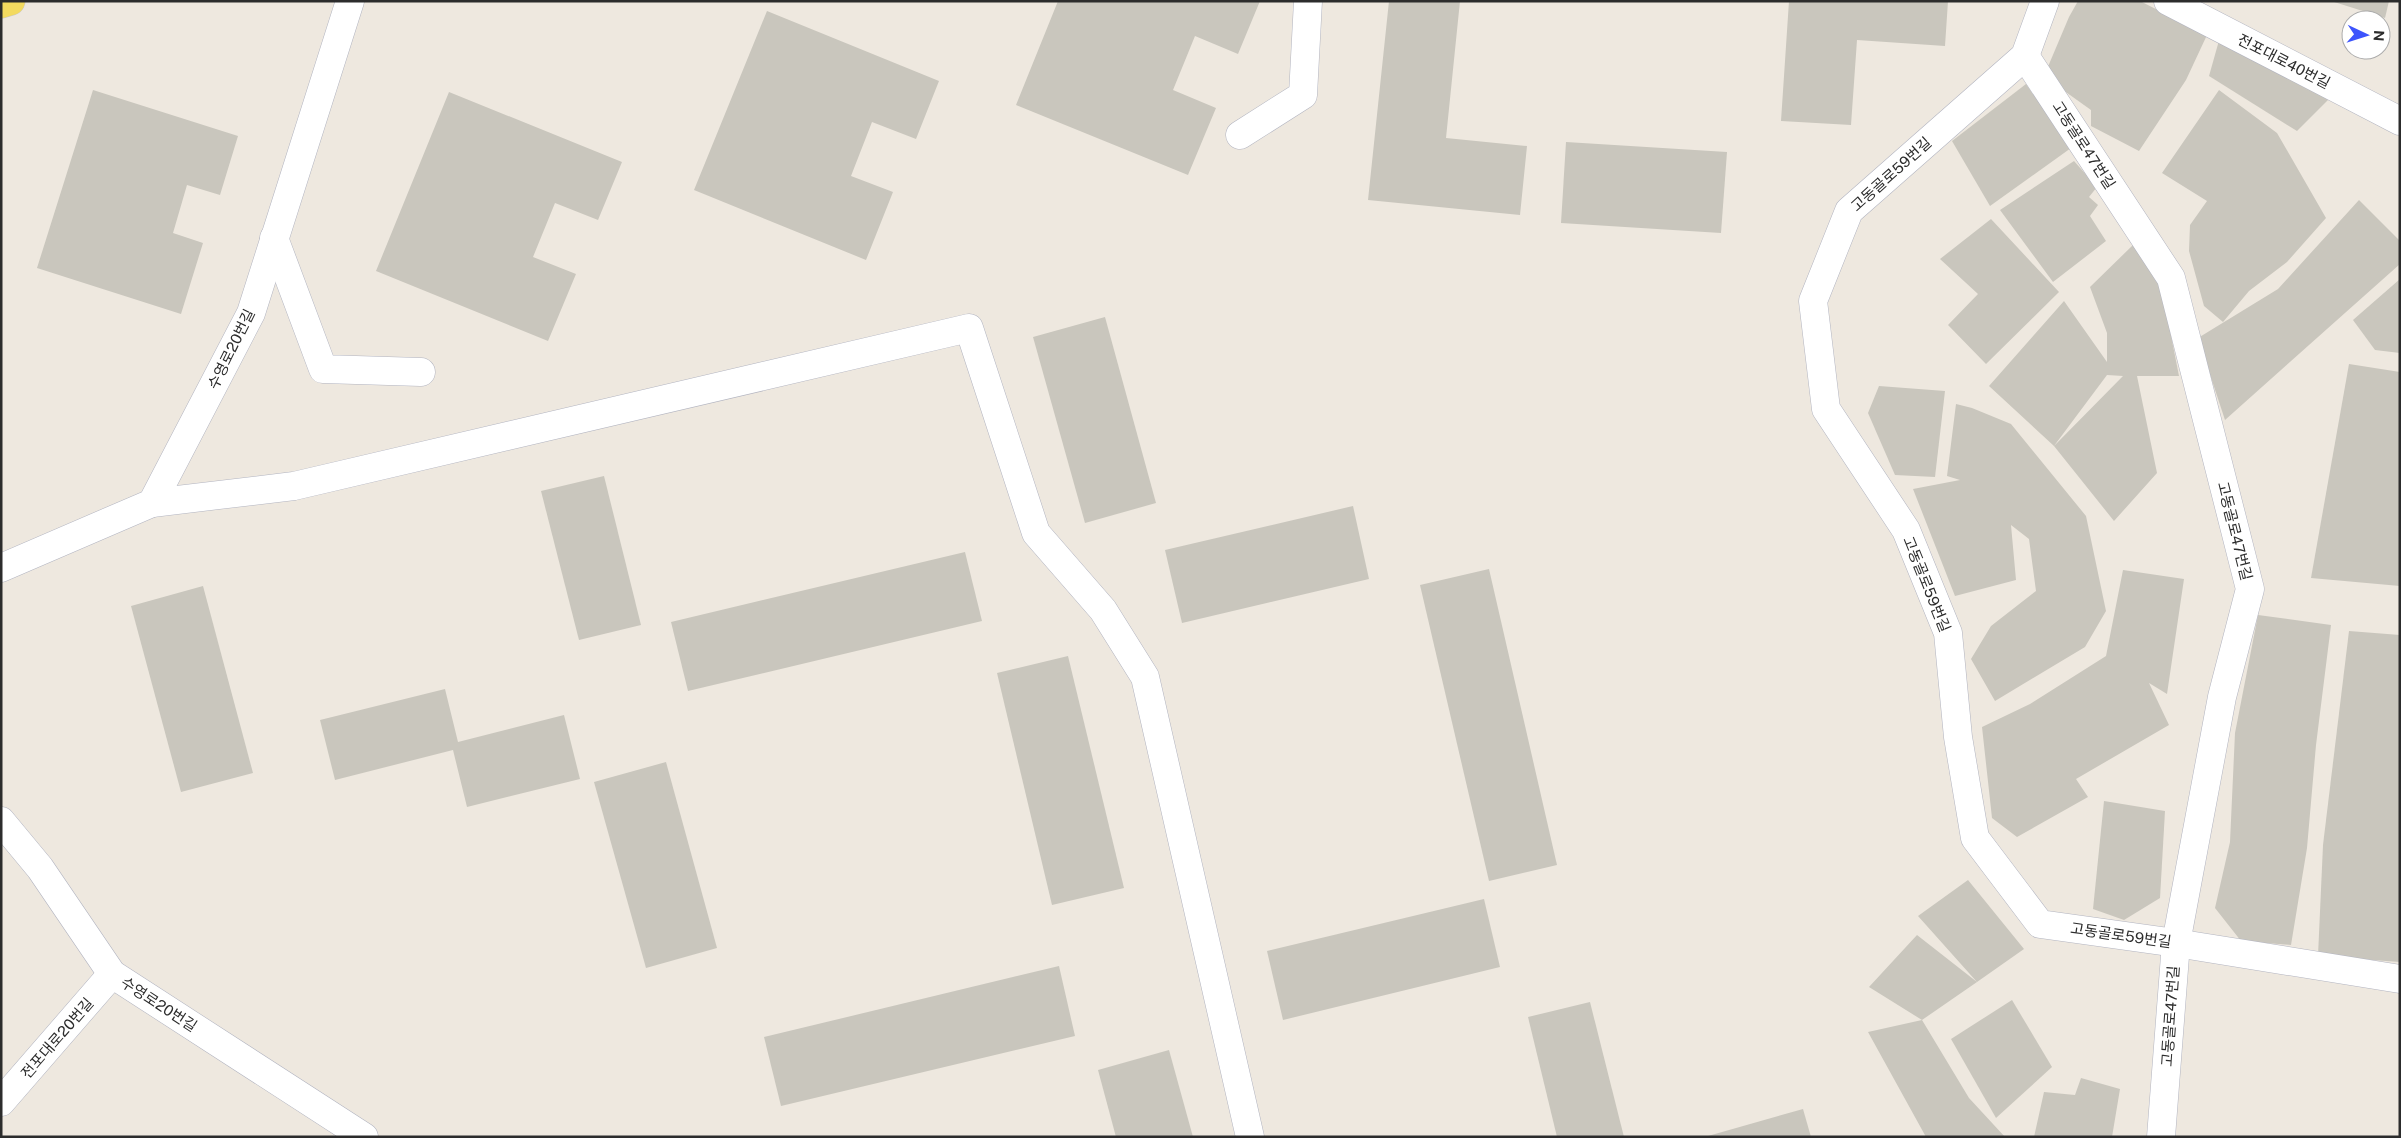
<svg xmlns="http://www.w3.org/2000/svg" width="2401" height="1138" font-family="'Public Sans','Noto Sans KR',sans-serif">
<rect width="100%" height="100%" fill="#eee8df"/>
<g fill="#c9c6bd">
<path d="M 1058,1 L 1260,1 L 1238,54 L 1195,36 L 1173,90 L 1216,108 L 1188,175 L 1016,105 Z"/>
<path d="M 1389,1 L 1460,1 L 1446,138 L 1527,146 L 1520,215 L 1368,200 Z"/>
<path d="M 1789,1 L 1948,1 L 1945,46 L 1857,40 L 1851,125 L 1781,121 Z"/>
<path d="M 2078,1 L 2140,1 L 2207,35 L 2186,80 L 2139,151 L 2091,126 L 2091,110 L 2063,90 L 2047,69 L 2069,17 Z"/>
<path d="M 2331,1 L 2389,1 L 2385,18 Z"/>
<path d="M 767,11 L 939,81 L 916,139 L 872,122 L 851,176 L 893,192 L 866,260 L 694,190 Z"/>
<path d="M 2220,37 L 2329,99 L 2297,131 L 2209,76 Z"/>
<path d="M 2026,84 L 2071,148 L 1990,206 L 1952,141 Z"/>
<path d="M 93,90 L 238,136 L 220,195 L 187,185 L 173,233 L 203,243 L 181,314 L 37,268 Z"/>
<path d="M 2219,90 L 2277,133 L 2326,218 L 2287,262 L 2249,291 L 2223,322 L 2204,306 L 2189,251 L 2190,225 L 2207,201 L 2162,173 Z"/>
<path d="M 449,92 L 622,162 L 598,220 L 555,203 L 533,257 L 576,274 L 548,341 L 376,271 Z"/>
<path d="M 1566,142 L 1727,152 L 1721,233 L 1561,223 Z"/>
<path d="M 2074,161 L 2097,187 L 2089,197 L 2098,205 L 2090,216 L 2106,241 L 2053,282 L 2000,210 Z"/>
<path d="M 2359,200 L 2400,241 L 2400,264 L 2225,420 L 2198,338 L 2278,289 Z"/>
<path d="M 1991,219 L 2059,292 L 1986,364 L 1948,325 L 1978,294 L 1940,259 Z"/>
<path d="M 2133,245 L 2159,275 L 2179,376 L 2137,376 L 2157,473 L 2114,521 L 2054,446 L 2123,376 L 2107,375 L 2054,446 L 1989,386 L 2064,301 L 2107,362 L 2107,333 L 2090,287 Z"/>
<path d="M 2400,279 L 2400,353 L 2375,350 L 2353,320 Z"/>
<path d="M 1105,317 L 1156,503 L 1085,523 L 1033,337 Z"/>
<path d="M 2349,364 L 2400,372 L 2400,586 L 2311,578 Z"/>
<path d="M 1879,386 L 1945,391 L 1935,477 L 1895,475 L 1868,413 Z"/>
<path d="M 1956,404 L 1972,408 L 2011,424 L 2086,516 L 2106,611 L 2085,647 L 1995,701 L 1971,659 L 1991,626 L 2036,591 L 2029,539 L 2011,525 L 2016,580 L 1955,596 L 1913,489 L 1960,480 L 1947,476 Z"/>
<path d="M 604,476 L 641,625 L 579,640 L 541,491 Z"/>
<path d="M 1353,506 L 1369,579 L 1182,623 L 1165,550 Z"/>
<path d="M 965,552 L 982,621 L 688,691 L 671,622 Z"/>
<path d="M 1489,569 L 1557,865 L 1489,881 L 1420,585 Z"/>
<path d="M 2123,570 L 2184,579 L 2167,694 L 2149,683 L 2169,725 L 2076,779 L 2088,797 L 2017,837 L 1992,818 L 1982,727 L 2030,704 L 2106,656 Z"/>
<path d="M 203,586 L 253,773 L 181,792 L 131,606 Z"/>
<path d="M 2258,615 L 2331,625 L 2316,745 L 2307,848 L 2291,945 L 2241,941 L 2215,908 L 2230,842 L 2235,733 Z"/>
<path d="M 2349,631 L 2400,635 L 2400,962 L 2318,956 L 2323,845 Z"/>
<path d="M 1068,656 L 1124,888 L 1052,905 L 997,673 Z"/>
<path d="M 445,689 L 458,742 L 564,715 L 580,779 L 467,807 L 453,750 L 335,780 L 320,720 Z"/>
<path d="M 666,762 L 717,948 L 646,968 L 594,782 Z"/>
<path d="M 2104,801 L 2165,811 L 2160,898 L 2124,920 L 2093,909 Z"/>
<path d="M 1968,880 L 2024,949 L 1977,982 L 1922,1020 L 1969,1098 L 2005,1137 L 1926,1137 L 1868,1032 L 1922,1020 L 1869,987 L 1917,935 L 1977,982 L 1918,916 Z"/>
<path d="M 1484,899 L 1500,967 L 1283,1020 L 1267,951 Z"/>
<path d="M 1059,966 L 1075,1036 L 781,1106 L 764,1037 Z"/>
<path d="M 2012,1000 L 2052,1067 L 1996,1118 L 1951,1039 Z"/>
<path d="M 1590,1002 L 1624,1137 L 1557,1137 L 1528,1017 Z"/>
<path d="M 1169,1050 L 1193,1137 L 1116,1137 L 1098,1070 Z"/>
<path d="M 2081,1078 L 2120,1089 L 2112,1137 L 2034,1137 L 2044,1092 L 2075,1095 Z"/>
<path d="M 1803,1109 L 1811,1137 L 1708,1137 L 1708,1136 Z"/>
</g>
<g fill="none" stroke-linecap="round" stroke-linejoin="round">
<g stroke="#b2b4c0" stroke-width="29">
<g id="minor">
<path d="M 2045,1 L 2025,56 L 1849,211 L 1813,301 L 1826,409 L 1906,530 L 1948,633 L 1958,737 L 1975,838 L 2040,924 L 2176,943 L 2400,979"/>
<path d="M 2168,1 L 2400,121"/>
<path d="M 2025,56 L 2171,278 L 2250,589 L 2222,697 L 2176,943 L 2161,1137"/>
<path d="M 1240,135 L 1303,95 L 1308,1"/>
<path d="M 274,238 L 323,369 L 421,372"/>
<path d="M 152,503 L 294,486 L 969,328 L 1036,533 L 1103,610 L 1145,677 L 1250,1137"/>
<path d="M 1,568 L 152,503 L 251,313 L 350,1"/>
<path d="M 1,821 L 40,868 L 112,974 L 364,1137"/>
<path d="M 1,1102 L 112,974"/>
</g>
</g>
<g stroke="#c8c8c8" stroke-width="29">
<path id="major" d="M 1,4 L 11,1"/>
</g>
<use href="#minor" stroke="#fff" stroke-width="28"/>
<use href="#major" stroke="#f3da5f" stroke-width="28"/>
</g>
<g text-anchor="middle" dominant-baseline="central" stroke-width="5" stroke-linejoin="round" paint-order="stroke">
<g font-size="15" fill="#2c2c2c" stroke="#fff">
<text transform="translate(2284 61) rotate(27)">전포대로40번길</text>
<text transform="translate(2084 145) rotate(57)">고동골로47번길</text>
<text transform="translate(1891 174) rotate(-42)">고동골로59번길</text>
<text transform="translate(231 349) rotate(-64)">수영로20번길</text>
<text transform="translate(2235 531) rotate(76)">고동골로47번길</text>
<text transform="translate(1927 584) rotate(68)">고동골로59번길</text>
<text transform="translate(2121 935) rotate(8)">고동골로59번길</text>
<text transform="translate(159 1004) rotate(33)">수영로20번길</text>
<text transform="translate(2170 1016) rotate(-86)">고동골로47번길</text>
<text transform="translate(57 1038) rotate(-49)">전포대로20번길</text>
</g>
</g>
<rect width="2401" height="1138" fill="none" stroke="#2c2c2c" stroke-width="5"/>
<g transform="translate(2366 35) rotate(94)"><circle r="24" fill="#ffffff" stroke="#ababab"/>
<path d="M0-4L9 19L0 12L-9 19Z" fill="#3d54fc"/>
<text y="-8" font-size="14" font-weight="bold" text-anchor="middle" fill="#2c2c2c">N</text>
</g>
</svg>
